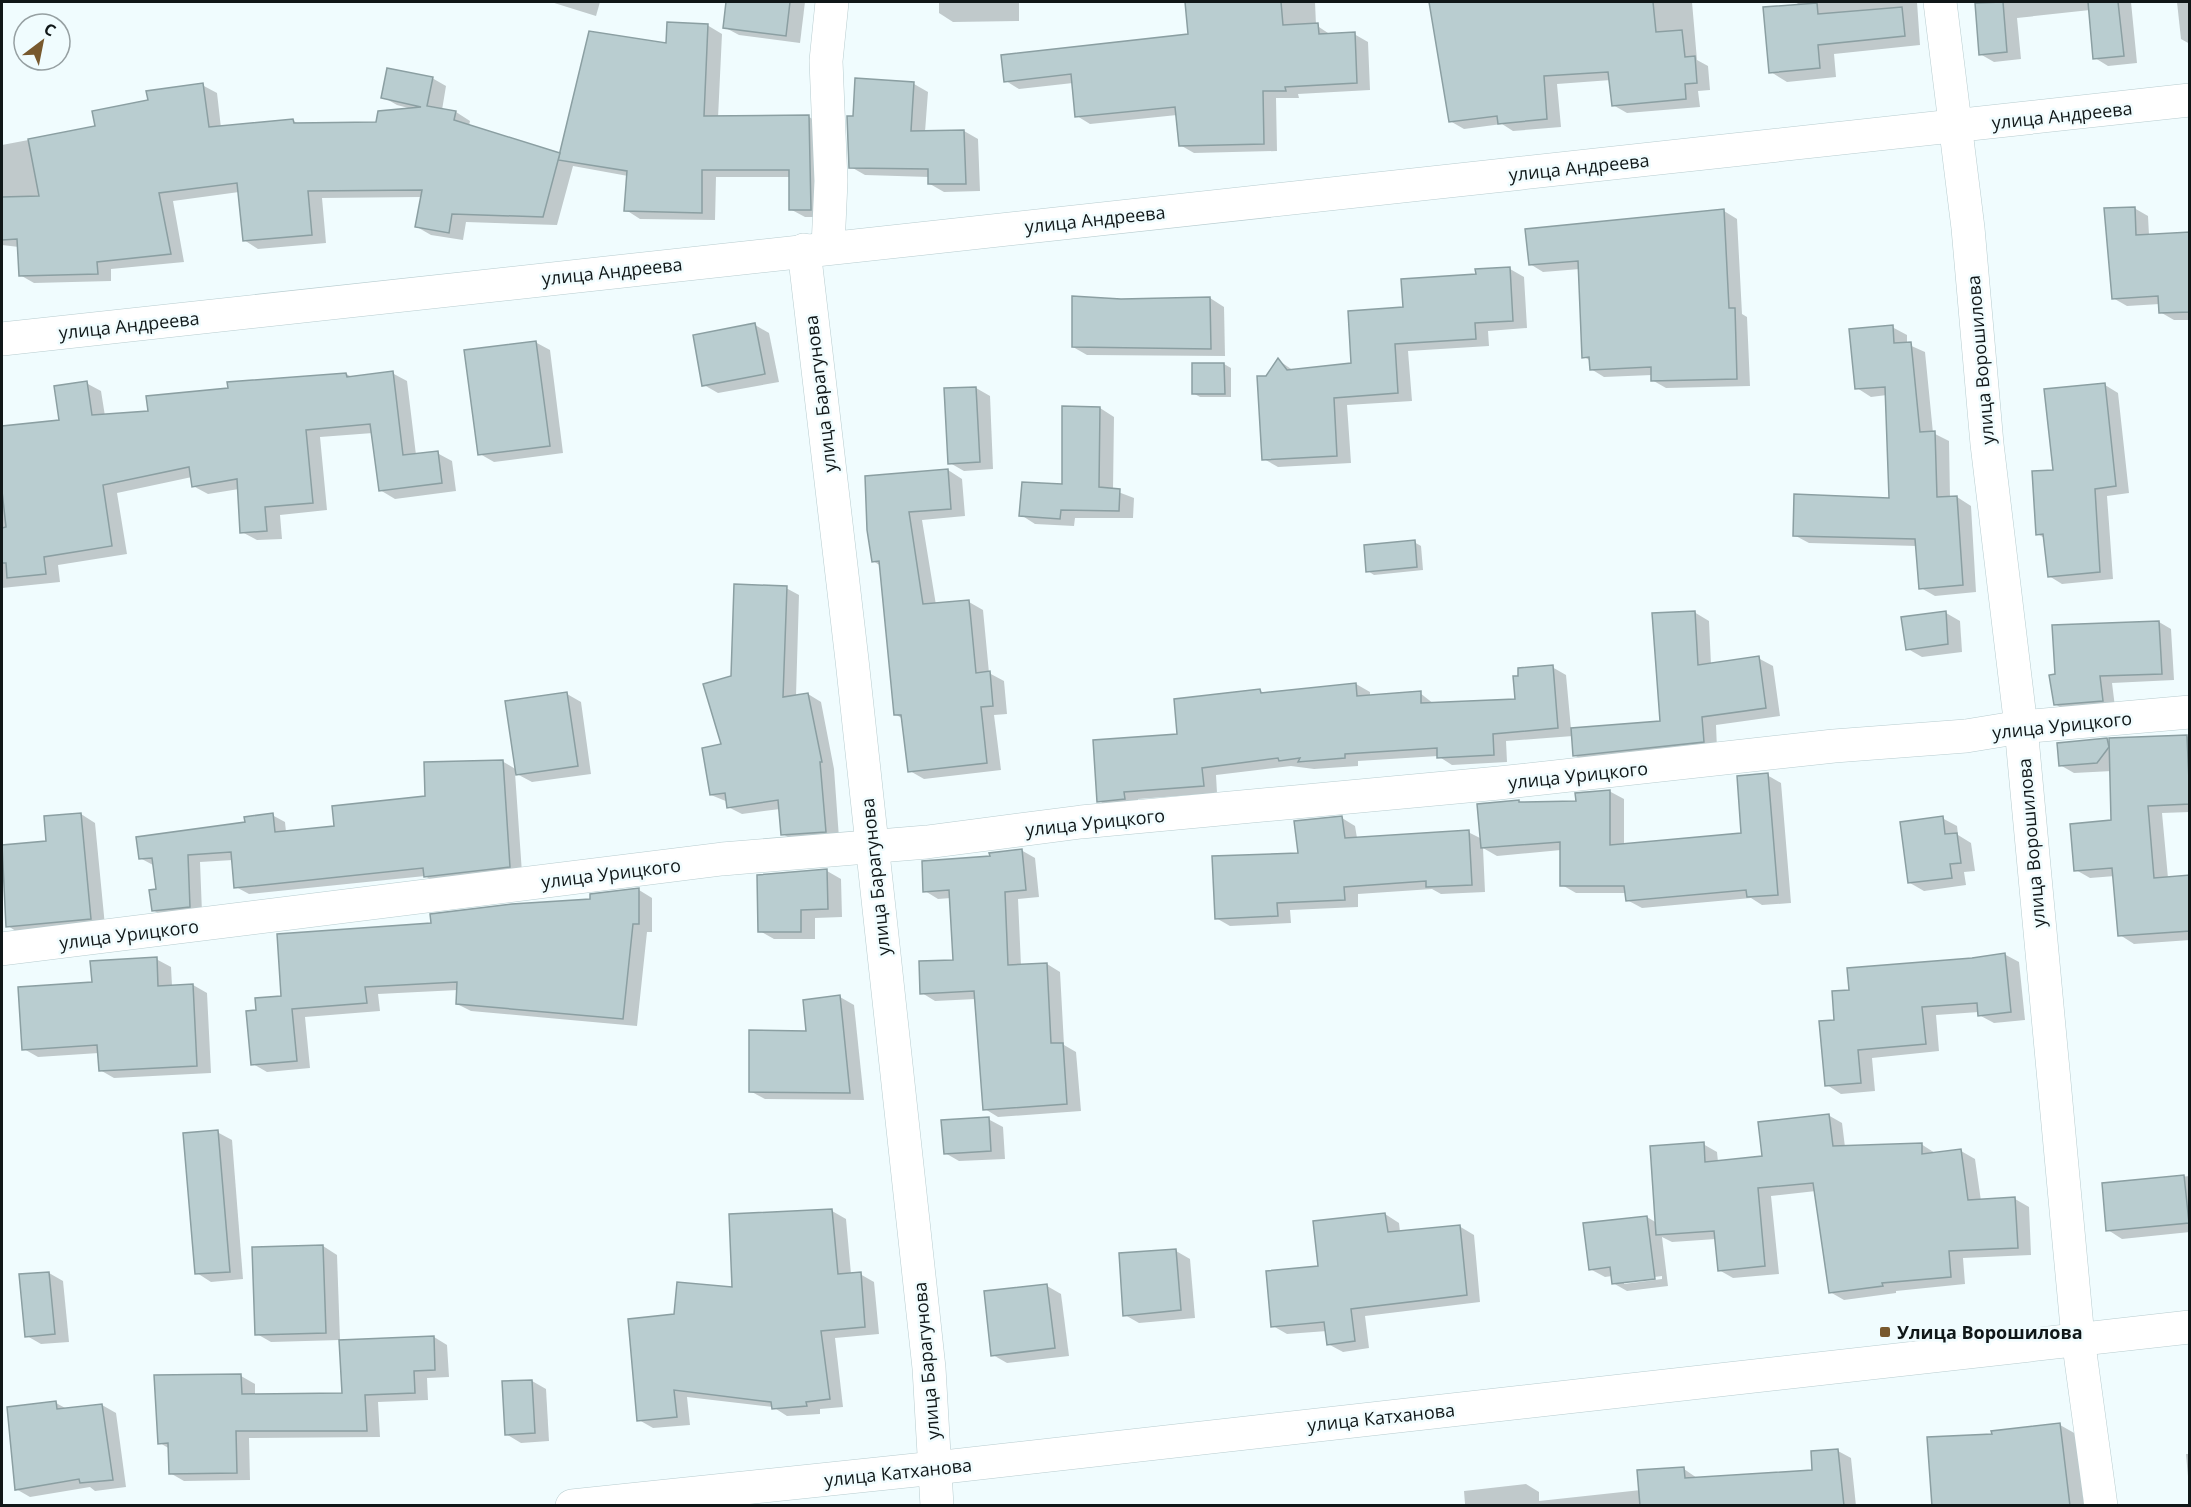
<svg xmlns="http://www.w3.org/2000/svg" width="2191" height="1507" font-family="'Open Sans',sans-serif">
<rect width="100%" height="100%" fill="#f0fcfe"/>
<g fill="#0003" fill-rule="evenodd">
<path d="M 551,2 L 600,2 L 596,16 Z"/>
<path d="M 728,2 L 805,2 L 800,43 L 739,35 L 724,27 Z"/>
<path d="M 939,2 L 1019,2 L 1019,21 L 953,22 L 939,13 Z"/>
<path d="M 1187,2 L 1315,2 L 1316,25 L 1331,35 L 1354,34 L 1368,42 L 1370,90 L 1298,94 L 1299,98 L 1276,98 L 1277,151 L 1194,153 L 1180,145 L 1177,115 L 1090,124 L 1077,116 L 1073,83 L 1019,89 L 1006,81 L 1189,36 Z"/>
<path d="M 1430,2 L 1578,2 L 1582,30 L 1635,26 L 1632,2 L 1692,2 L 1697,60 L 1708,66 L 1710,90 L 1698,91 L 1700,107 L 1627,113 L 1613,105 L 1611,80 L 1557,84 L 1561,127 L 1513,131 L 1502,124 L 1464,129 L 1450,121 Z"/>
<path d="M 1798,2 L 1917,2 L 1920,45 L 1834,54 L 1836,77 L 1787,82 L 1771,72 Z"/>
<path d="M 1976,2 L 2131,2 L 2137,63 L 2108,66 L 2095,58 L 2090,10 L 2017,18 L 2021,59 L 1994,62 L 1980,54 Z"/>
<path d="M 2177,2 L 2190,2 L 2190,44 L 2181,39 Z"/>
<path d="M 707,25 L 722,34 L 718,118 L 809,117 L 823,125 L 825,217 L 805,217 L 790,209 L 791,177 L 716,177 L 715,220 L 640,219 L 626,210 L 628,176 L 573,166 L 557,225 L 466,222 L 463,240 L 431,235 L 417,227 L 422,197 L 322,198 L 326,243 L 258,249 L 244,240 L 239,192 L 173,201 L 184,262 L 111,269 L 111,281 L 34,283 L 20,275 L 19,247 L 2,245 L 2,145 L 97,127 L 149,101 L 202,85 L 217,93 L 221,128 L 293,121 L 299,124 L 378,123 L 412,109 L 397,105 L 383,97 L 432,78 L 446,86 L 442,110 L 456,112 L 470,121 L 469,126 L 561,155 L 668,45 Z"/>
<path d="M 914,84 L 928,92 L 925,132 L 964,131 L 978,139 L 980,191 L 944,192 L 930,184 L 929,177 L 865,175 L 851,167 L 855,117 Z"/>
<path d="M 2134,208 L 2148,216 L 2149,235 L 2190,233 L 2190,320 L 2174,320 L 2160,312 L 2160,304 L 2127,306 L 2113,298 Z"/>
<path d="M 1724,211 L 1737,219 L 1742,314 L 1747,317 L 1750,386 L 1666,388 L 1652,380 L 1652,375 L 1604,377 L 1591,369 L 1591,361 L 1584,357 L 1580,269 L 1543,272 L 1530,264 Z"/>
<path d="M 1510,269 L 1524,277 L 1527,328 L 1488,331 L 1489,346 L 1408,351 L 1412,401 L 1347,405 L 1351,463 L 1278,467 L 1264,459 L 1266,377 L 1278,360 L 1294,371 L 1353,364 L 1405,309 L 1477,276 Z"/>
<path d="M 1210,298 L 1224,307 L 1225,356 L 1087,355 L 1073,347 L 1121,300 Z"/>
<path d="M 755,325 L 769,333 L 779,382 L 718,393 L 704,385 Z"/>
<path d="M 1892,327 L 1907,335 L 1907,344 L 1925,352 L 1933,433 L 1949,441 L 1950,498 L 1957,497 L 1971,506 L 1976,592 L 1935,596 L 1921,588 L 1917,546 L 1809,543 L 1794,535 L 1890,499 L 1887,395 L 1871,397 L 1857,388 Z"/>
<path d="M 535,342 L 550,350 L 563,453 L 494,462 L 480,454 Z"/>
<path d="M 1193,364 L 1224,364 L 1231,368 L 1231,397 L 1200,397 L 1193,393 Z"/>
<path d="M 392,373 L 407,381 L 416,455 L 437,453 L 452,461 L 456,491 L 395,499 L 380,490 L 373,433 L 320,437 L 327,510 L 280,515 L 282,539 L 257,540 L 242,532 L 239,489 L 208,494 L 193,486 L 192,477 L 117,493 L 127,554 L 58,565 L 60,582 L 2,588 L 2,428 L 61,422 L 86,383 L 101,391 L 105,416 L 150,413 L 230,389 L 346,374 L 352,377 Z"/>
<path d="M 2105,385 L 2118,393 L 2129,493 L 2107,496 L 2113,579 L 2062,584 L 2049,576 L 2045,538 L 2037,534 L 2054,471 Z"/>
<path d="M 976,388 L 990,396 L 993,469 L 964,471 L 950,463 Z"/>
<path d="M 1100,408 L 1114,417 L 1113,490 L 1134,498 L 1133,518 L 1075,518 L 1074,526 L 1035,524 L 1021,515 L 1063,486 Z"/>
<path d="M 948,470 L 962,479 L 965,516 L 922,520 L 936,605 L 969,602 L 983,610 L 989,673 L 1004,681 L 1007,714 L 994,715 L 1001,770 L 924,779 L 910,771 L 903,719 L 895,714 L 881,566 L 873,561 L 869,530 Z"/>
<path d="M 1414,542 L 1421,546 L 1423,570 L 1374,575 L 1368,571 Z"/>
<path d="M 786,588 L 799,595 L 796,696 L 808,694 L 821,702 L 834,769 L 839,838 L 796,842 L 783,834 L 780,809 L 742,814 L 728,807 L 728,802 L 711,795 L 723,746 L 733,677 Z"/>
<path d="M 1694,612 L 1709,621 L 1711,665 L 1758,658 L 1773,666 L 1780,716 L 1716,725 L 1717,749 L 1588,763 L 1574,755 L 1573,736 L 1506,741 L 1507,762 L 1452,765 L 1438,756 L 1358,761 L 1358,766 L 1314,769 L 1291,766 L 1216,775 L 1217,793 L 1138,799 L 1138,806 L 1113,809 L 1099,801 L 1179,736 L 1260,691 L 1266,694 L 1356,684 L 1370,692 L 1370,696 L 1420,693 L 1434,704 L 1517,700 L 1552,667 L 1566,675 L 1571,729 L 1661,723 Z"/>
<path d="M 1946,613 L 1960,621 L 1962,652 L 1922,657 L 1908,649 Z"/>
<path d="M 2159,622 L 2171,629 L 2174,680 L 2112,683 L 2115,707 L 2068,712 L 2055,704 L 2056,675 Z"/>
<path d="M 567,694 L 581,702 L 591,774 L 532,782 L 515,773 L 522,873 L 438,884 L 425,876 L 249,894 L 236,887 L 233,860 L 200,862 L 202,913 L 166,918 L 153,910 L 158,890 L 153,865 L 140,858 L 272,815 L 285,822 L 286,832 L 336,827 L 427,798 L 502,761 L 517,770 Z"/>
<path d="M 2187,737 L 2190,738 L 2190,812 L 2162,813 L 2168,878 L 2190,877 L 2190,940 L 2134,944 L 2120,935 L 2115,876 L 2090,878 L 2076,870 L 2113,822 L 2112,771 L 2074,773 L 2060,765 L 2107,740 L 2111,742 Z"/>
<path d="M 1767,775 L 1781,783 L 1791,903 L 1762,905 L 1751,898 L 1642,908 L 1627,900 L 1627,893 L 1576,893 L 1562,885 L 1561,850 L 1497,856 L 1483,848 L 1485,892 L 1441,894 L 1432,889 L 1358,894 L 1358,907 L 1290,910 L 1291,923 L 1230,926 L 1216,918 L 1342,818 L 1355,826 L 1357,838 L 1468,832 L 1482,839 L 1518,801 L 1522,804 L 1577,803 L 1609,791 L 1624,799 L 1624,845 L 1743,835 Z"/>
<path d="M 81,814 L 95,823 L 105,926 L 22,935 L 8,926 L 2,846 L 48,842 L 46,818 Z"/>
<path d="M 1942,818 L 1957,826 L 1958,835 L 1971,843 L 1975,871 L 1964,872 L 1966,885 L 1924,891 L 1910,883 Z"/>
<path d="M 1021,850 L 1035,858 L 1039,897 L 1018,899 L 1021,966 L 1047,964 L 1060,972 L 1064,1045 L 1076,1052 L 1081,1111 L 998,1117 L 985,1109 L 976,999 L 935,1001 L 922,993 L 955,961 L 951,898 L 938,899 L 925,891 L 991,858 Z"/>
<path d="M 827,871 L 841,879 L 842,917 L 815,918 L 815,939 L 774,939 L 760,931 Z"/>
<path d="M 639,890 L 652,898 L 652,932 L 647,932 L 637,1026 L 471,1011 L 457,1004 L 458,990 L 378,994 L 380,1011 L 305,1017 L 310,1068 L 267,1072 L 253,1064 L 257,1012 L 432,924 L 592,901 Z"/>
<path d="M 2004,954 L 2019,962 L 2025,1020 L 1994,1023 L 1979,1015 L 1979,1012 L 1936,1015 L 1939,1051 L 1872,1058 L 1875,1091 L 1841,1094 L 1827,1085 L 1835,1022 L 1851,991 Z"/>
<path d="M 156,959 L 171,967 L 172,986 L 193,985 L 207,993 L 211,1073 L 114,1078 L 100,1070 L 99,1053 L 38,1057 L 24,1049 Z"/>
<path d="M 840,997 L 854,1005 L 864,1100 L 765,1099 L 750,1091 Z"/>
<path d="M 1828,1115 L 1842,1123 L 1845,1147 L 1921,1144 L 1935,1153 L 1961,1151 L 1975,1159 L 1981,1201 L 2015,1199 L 2029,1207 L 2031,1255 L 1963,1258 L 1965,1284 L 1896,1291 L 1896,1293 L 1844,1300 L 1830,1292 L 1816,1191 L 1771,1196 L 1779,1274 L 1733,1278 L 1719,1270 L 1716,1239 L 1672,1242 L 1662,1237 L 1668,1286 L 1627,1291 L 1613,1283 L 1612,1276 L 1605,1277 L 1590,1269 L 1647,1217 L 1657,1223 L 1703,1144 L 1717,1152 L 1718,1162 L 1763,1158 ZM 1662,1276 L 1662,1279 L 1624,1284 L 1624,1281 Z"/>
<path d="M 988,1119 L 1003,1127 L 1005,1159 L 959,1161 L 945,1153 Z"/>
<path d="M 217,1132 L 232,1140 L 243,1279 L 211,1282 L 197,1273 Z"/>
<path d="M 2190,1176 L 2190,1232 L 2122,1239 L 2108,1230 L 2103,1184 Z"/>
<path d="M 832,1211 L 846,1219 L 851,1274 L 860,1274 L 874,1282 L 879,1334 L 835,1338 L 843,1407 L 820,1409 L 820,1414 L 787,1416 L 773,1407 L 687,1397 L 690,1425 L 653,1428 L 639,1420 L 676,1316 L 734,1288 Z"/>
<path d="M 1385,1214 L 1399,1223 L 1400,1232 L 1459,1226 L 1474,1235 L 1480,1302 L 1365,1316 L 1369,1348 L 1343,1352 L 1328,1344 L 1327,1331 L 1287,1334 L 1273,1326 Z"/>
<path d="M 323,1246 L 337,1255 L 340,1340 L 271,1342 L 257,1334 Z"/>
<path d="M 1176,1251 L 1190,1259 L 1195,1318 L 1139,1323 L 1125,1315 Z"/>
<path d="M 49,1273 L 63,1281 L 69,1342 L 41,1344 L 27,1336 Z"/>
<path d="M 1047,1286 L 1061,1294 L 1069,1356 L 1007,1363 L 993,1355 Z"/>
<path d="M 434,1337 L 447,1345 L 449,1377 L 427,1378 L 428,1400 L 378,1402 L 380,1437 L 249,1438 L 250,1480 L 184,1481 L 170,1473 L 170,1449 L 160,1443 L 241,1376 L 255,1384 L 255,1395 L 343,1395 Z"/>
<path d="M 532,1381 L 546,1389 L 549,1441 L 521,1443 L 506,1434 Z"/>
<path d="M 56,1403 L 67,1409 L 102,1405 L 116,1413 L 126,1487 L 95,1491 L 90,1487 L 30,1497 L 16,1489 Z"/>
<path d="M 2060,1425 L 2076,1434 L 2084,1506 L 1933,1506 L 1993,1436 Z"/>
<path d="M 1838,1451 L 1851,1458 L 1856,1506 L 1446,1506 L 1465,1504 L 1464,1491 L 1526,1484 L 1539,1492 L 1539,1501 L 1641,1490 L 1684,1469 L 1697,1478 L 1814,1472 Z"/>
<path d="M 2186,1454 L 2190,1454 L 2190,1499 Z"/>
</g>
<g fill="#b9cdd0" stroke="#8b9fa2" stroke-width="1.5">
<path d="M 726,2 L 790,2 L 786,36 L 723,28 Z"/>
<path d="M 1185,2 L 1281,2 L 1283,25 L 1318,23 L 1319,34 L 1355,32 L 1357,83 L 1285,87 L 1286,91 L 1263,91 L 1264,144 L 1179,146 L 1175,107 L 1075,117 L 1071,74 L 1004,82 L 1001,55 L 1188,34 Z"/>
<path d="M 1429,2 L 1653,2 L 1656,32 L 1682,30 L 1685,57 L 1695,56 L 1697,83 L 1685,84 L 1686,99 L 1612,106 L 1608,72 L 1544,76 L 1547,119 L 1498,124 L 1497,116 L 1449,122 Z"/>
<path d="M 2003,2 L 2007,52 L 1979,55 L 1975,3 Z"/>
<path d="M 2088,2 L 2118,2 L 2124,56 L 2093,59 Z"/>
<path d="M 1817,3 L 1818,14 L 1902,7 L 1905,36 L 1818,45 L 1820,68 L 1769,73 L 1763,7 Z"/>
<path d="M 667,22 L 708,24 L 704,116 L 809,115 L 811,210 L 789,210 L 789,170 L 702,170 L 702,213 L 624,211 L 627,171 L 558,160 L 589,31 L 666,43 Z"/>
<path d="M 387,68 L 433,77 L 427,106 L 456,111 L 454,120 L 560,153 L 543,217 L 452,214 L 449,233 L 415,227 L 422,190 L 308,191 L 312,235 L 243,241 L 237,183 L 159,193 L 171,254 L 97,262 L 98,274 L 19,276 L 17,239 L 2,240 L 2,197 L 39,196 L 28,139 L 95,126 L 92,111 L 148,100 L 146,91 L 203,83 L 209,127 L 293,119 L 294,123 L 376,122 L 378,111 L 421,107 L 381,98 Z"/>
<path d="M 855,78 L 914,82 L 911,131 L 964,130 L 966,184 L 928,184 L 928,169 L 849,168 L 847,116 L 853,116 Z"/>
<path d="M 2135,207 L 2136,235 L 2190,232 L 2190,312 L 2159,313 L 2158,296 L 2112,299 L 2104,208 Z"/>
<path d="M 1724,209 L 1729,308 L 1735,308 L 1737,379 L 1651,381 L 1651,367 L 1590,370 L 1589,357 L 1582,358 L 1578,261 L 1529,265 L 1525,229 Z"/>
<path d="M 1510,267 L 1513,321 L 1475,323 L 1476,339 L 1395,344 L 1398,393 L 1334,398 L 1337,456 L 1262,460 L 1257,376 L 1266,376 L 1278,358 L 1287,370 L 1351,363 L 1348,311 L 1403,307 L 1401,279 L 1476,274 L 1475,269 Z"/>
<path d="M 1072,296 L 1121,299 L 1210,297 L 1211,349 L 1072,347 Z"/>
<path d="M 755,323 L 765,374 L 702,386 L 693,335 Z"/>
<path d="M 1893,325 L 1894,343 L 1911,342 L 1920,432 L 1935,431 L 1937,497 L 1957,496 L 1963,585 L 1919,589 L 1915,539 L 1793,536 L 1794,494 L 1889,498 L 1885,387 L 1855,389 L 1849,329 Z"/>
<path d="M 536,341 L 550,446 L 478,455 L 464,350 Z"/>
<path d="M 1192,363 L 1224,363 L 1225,394 L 1192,394 Z"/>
<path d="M 393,371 L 403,455 L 438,451 L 442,483 L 379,491 L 370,424 L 306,430 L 313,503 L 265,507 L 267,531 L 240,533 L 237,479 L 192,487 L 189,467 L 103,485 L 112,546 L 44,557 L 46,574 L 7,578 L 6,563 L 2,563 L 2,528 L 6,527 L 2,491 L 2,426 L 59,420 L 54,386 L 87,381 L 92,415 L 148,411 L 146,396 L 228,388 L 227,382 L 346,373 L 347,377 Z"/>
<path d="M 2105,383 L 2116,486 L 2095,489 L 2100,572 L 2048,577 L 2043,534 L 2036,535 L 2032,471 L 2053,470 L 2044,389 Z"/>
<path d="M 976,387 L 980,462 L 948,464 L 944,388 Z"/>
<path d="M 1062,406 L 1100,407 L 1099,487 L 1120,489 L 1119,511 L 1061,510 L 1060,519 L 1019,516 L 1022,482 L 1062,484 Z"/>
<path d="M 948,469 L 951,509 L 909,512 L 923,604 L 969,600 L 976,673 L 990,671 L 993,706 L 981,707 L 987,763 L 908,772 L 901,715 L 894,715 L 879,561 L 872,562 L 867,530 L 865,476 Z"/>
<path d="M 1415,540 L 1417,567 L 1366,572 L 1364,545 Z"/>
<path d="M 734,584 L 787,586 L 783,697 L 808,693 L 822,762 L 820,762 L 826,832 L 781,835 L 778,800 L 727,808 L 725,793 L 710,795 L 702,748 L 721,744 L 703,684 L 731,676 Z"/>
<path d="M 1695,611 L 1698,665 L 1759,656 L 1766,708 L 1702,717 L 1704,742 L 1573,756 L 1571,728 L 1660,721 L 1652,613 Z"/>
<path d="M 1946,611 L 1948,644 L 1906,650 L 1901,617 Z"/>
<path d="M 2159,621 L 2162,674 L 2100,676 L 2103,701 L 2054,705 L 2049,675 L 2055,674 L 2052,625 Z"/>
<path d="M 1553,665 L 1558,728 L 1493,734 L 1494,755 L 1437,758 L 1437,748 L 1345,754 L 1345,758 L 1298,762 L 1300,758 L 1279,761 L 1278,758 L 1202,768 L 1204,786 L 1124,792 L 1125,799 L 1097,802 L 1093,740 L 1177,734 L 1174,699 L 1260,689 L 1261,693 L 1356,683 L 1357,696 L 1421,691 L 1421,703 L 1515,699 L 1513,676 L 1518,676 L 1518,668 Z"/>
<path d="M 567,692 L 578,766 L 516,775 L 505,701 Z"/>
<path d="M 2187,735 L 2190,804 L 2148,806 L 2154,878 L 2190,875 L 2190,931 L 2118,936 L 2112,868 L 2074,871 L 2070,824 L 2111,820 L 2109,738 Z"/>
<path d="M 2107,738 L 2109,747 L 2097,763 L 2059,766 L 2057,743 Z"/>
<path d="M 503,760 L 510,867 L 424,877 L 423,868 L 234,888 L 231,852 L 188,855 L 190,907 L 152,911 L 149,890 L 156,889 L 152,858 L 139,859 L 136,837 L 245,822 L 244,817 L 273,813 L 275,832 L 334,826 L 332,806 L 425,796 L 424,762 Z"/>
<path d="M 1768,773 L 1778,895 L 1747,897 L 1746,890 L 1626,901 L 1624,886 L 1560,886 L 1560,842 L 1481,848 L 1477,804 L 1519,800 L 1519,802 L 1576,801 L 1575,793 L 1610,790 L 1610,845 L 1741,833 L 1737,776 Z"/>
<path d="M 81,813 L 91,919 L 6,927 L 2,845 L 46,841 L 44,816 Z"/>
<path d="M 1342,816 L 1345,838 L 1469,830 L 1472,885 L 1426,887 L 1426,881 L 1344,887 L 1345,900 L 1277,903 L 1278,916 L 1215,919 L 1212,856 L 1298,853 L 1294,821 Z"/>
<path d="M 1943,816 L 1945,834 L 1957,833 L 1961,863 L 1950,864 L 1952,878 L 1908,883 L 1900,822 Z"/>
<path d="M 1022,849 L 1026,890 L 1005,892 L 1008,965 L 1047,963 L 1051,1043 L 1063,1043 L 1067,1104 L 983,1110 L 974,991 L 920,994 L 919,961 L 953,960 L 949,890 L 923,892 L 922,861 L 990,856 L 989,853 Z"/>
<path d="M 827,869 L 828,909 L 801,910 L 801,932 L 758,932 L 757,875 Z"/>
<path d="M 639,888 L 639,924 L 633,924 L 623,1019 L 456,1004 L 457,982 L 365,987 L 367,1003 L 292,1009 L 297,1061 L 251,1065 L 246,1011 L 256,1010 L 255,998 L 281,996 L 277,934 L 431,923 L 430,914 L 512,904 L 590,899 L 590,894 Z"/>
<path d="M 2005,953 L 2011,1012 L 1978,1016 L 1977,1003 L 1922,1007 L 1926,1044 L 1858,1050 L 1861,1083 L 1825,1086 L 1819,1021 L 1834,1020 L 1832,991 L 1849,990 L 1847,968 L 1972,958 Z"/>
<path d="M 157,957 L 158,986 L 193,984 L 197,1066 L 99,1071 L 97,1045 L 22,1050 L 18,987 L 92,982 L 90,961 Z"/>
<path d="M 840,995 L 850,1093 L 749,1092 L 749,1030 L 806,1031 L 803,1000 Z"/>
<path d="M 1829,1114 L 1833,1146 L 1922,1143 L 1922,1154 L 1961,1149 L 1968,1200 L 2015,1197 L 2018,1248 L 1949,1251 L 1951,1277 L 1882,1283 L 1883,1286 L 1829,1293 L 1813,1183 L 1758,1188 L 1765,1266 L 1718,1271 L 1714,1231 L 1656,1235 L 1650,1146 L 1704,1142 L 1705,1162 L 1762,1156 L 1758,1122 Z"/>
<path d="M 989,1117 L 991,1151 L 944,1154 L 941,1120 Z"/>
<path d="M 218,1130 L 230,1272 L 195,1274 L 183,1133 Z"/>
<path d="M 2184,1175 L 2189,1223 L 2106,1231 L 2102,1183 Z"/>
<path d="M 832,1209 L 838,1274 L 861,1272 L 865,1327 L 821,1331 L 830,1399 L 806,1402 L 807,1406 L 772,1409 L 771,1402 L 674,1390 L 677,1417 L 637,1421 L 628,1319 L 674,1314 L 677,1282 L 732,1287 L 729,1214 Z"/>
<path d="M 1385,1213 L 1388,1232 L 1460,1225 L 1467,1295 L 1351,1309 L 1355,1341 L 1327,1345 L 1324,1322 L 1271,1327 L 1266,1271 L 1318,1266 L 1313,1221 Z"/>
<path d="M 1647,1216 L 1655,1279 L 1612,1284 L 1610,1267 L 1589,1270 L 1583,1223 Z"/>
<path d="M 323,1245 L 326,1333 L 255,1335 L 252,1247 Z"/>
<path d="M 1176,1249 L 1181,1310 L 1123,1316 L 1119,1253 Z"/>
<path d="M 49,1272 L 55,1334 L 25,1337 L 19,1274 Z"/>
<path d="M 1047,1284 L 1055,1348 L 991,1356 L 984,1291 Z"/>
<path d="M 434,1336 L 435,1370 L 414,1371 L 415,1393 L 365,1395 L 367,1431 L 236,1431 L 237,1473 L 169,1474 L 168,1443 L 158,1444 L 154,1375 L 241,1374 L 242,1394 L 342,1393 L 339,1340 Z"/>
<path d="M 532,1380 L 535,1433 L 505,1435 L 502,1381 Z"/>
<path d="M 56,1401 L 57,1409 L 102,1404 L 113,1480 L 80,1483 L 79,1479 L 15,1490 L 7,1407 Z"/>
<path d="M 2060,1423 L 2070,1506 L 1932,1506 L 1927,1437 L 1992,1434 L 1991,1431 Z"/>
<path d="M 1838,1449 L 1844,1506 L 1640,1506 L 1637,1470 L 1684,1467 L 1685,1478 L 1812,1470 L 1811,1451 Z"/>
</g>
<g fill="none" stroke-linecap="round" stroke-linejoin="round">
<g stroke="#b7cccf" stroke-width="34">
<g id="minor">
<path d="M 1940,2 L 1968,228 L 1987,444 L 2021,727 L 2078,1338 L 2101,1506"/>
<path d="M 828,247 L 831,181 L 826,61 L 832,2"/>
<path d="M 804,250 L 852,660 L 929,1368 L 937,1506"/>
<path d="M 2,339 L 2190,100"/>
<path d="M 2,949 L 722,859 L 927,842 L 1081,822 L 1499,783 L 1834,746 L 1966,736 L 2021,727 L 2190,712"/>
<path d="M 572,1506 L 935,1468 L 2190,1327"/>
</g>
</g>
<use href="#minor" stroke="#fff" stroke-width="33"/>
</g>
<rect fill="#78592e" stroke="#f0fcfe" stroke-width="2" x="1879" y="1326" width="12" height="12" rx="3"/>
<g text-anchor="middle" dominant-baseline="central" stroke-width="5" stroke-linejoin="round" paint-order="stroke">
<g font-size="18" fill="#101718" stroke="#f0fcfe">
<text transform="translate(2062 115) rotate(-6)">улица Андреева</text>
<text transform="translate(1579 167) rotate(-6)">улица Андреева</text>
<text transform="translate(1095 219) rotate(-6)">улица Андреева</text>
<text transform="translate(612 271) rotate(-6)">улица Андреева</text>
<text transform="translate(129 325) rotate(-6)">улица Андреева</text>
<text transform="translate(1980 360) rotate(-95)">улица Ворошилова</text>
<text transform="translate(820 394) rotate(-97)">улица Барагунова</text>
<text transform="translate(2062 725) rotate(-6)">улица Урицкого</text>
<text transform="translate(1578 775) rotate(-6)">улица Урицкого</text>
<text transform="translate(1095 822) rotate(-6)">улица Урицкого</text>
<text transform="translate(2031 843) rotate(-95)">улица Ворошилова</text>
<text transform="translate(611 873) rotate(-7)">улица Урицкого</text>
<text transform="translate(875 877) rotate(-96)">улица Барагунова</text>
<text transform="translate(129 934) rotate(-7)">улица Урицкого</text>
<text transform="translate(926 1361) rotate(-95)">улица Барагунова</text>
<text transform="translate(1381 1417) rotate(-6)">улица Катханова</text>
<text transform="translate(898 1472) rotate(-6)">улица Катханова</text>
</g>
<g font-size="18" font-weight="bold" fill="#101718" stroke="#f0fcfe" text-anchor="start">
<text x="1897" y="1332">Улица Ворошилова</text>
</g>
</g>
<rect width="2191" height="1507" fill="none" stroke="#101718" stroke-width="6"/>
<g transform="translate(42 42) rotate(32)"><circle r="28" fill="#f0fcfe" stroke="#96a0a2" stroke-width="1.5"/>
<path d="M0-4.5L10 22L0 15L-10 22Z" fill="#78592e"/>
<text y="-9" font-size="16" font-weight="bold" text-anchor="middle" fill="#101718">С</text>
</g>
</svg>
